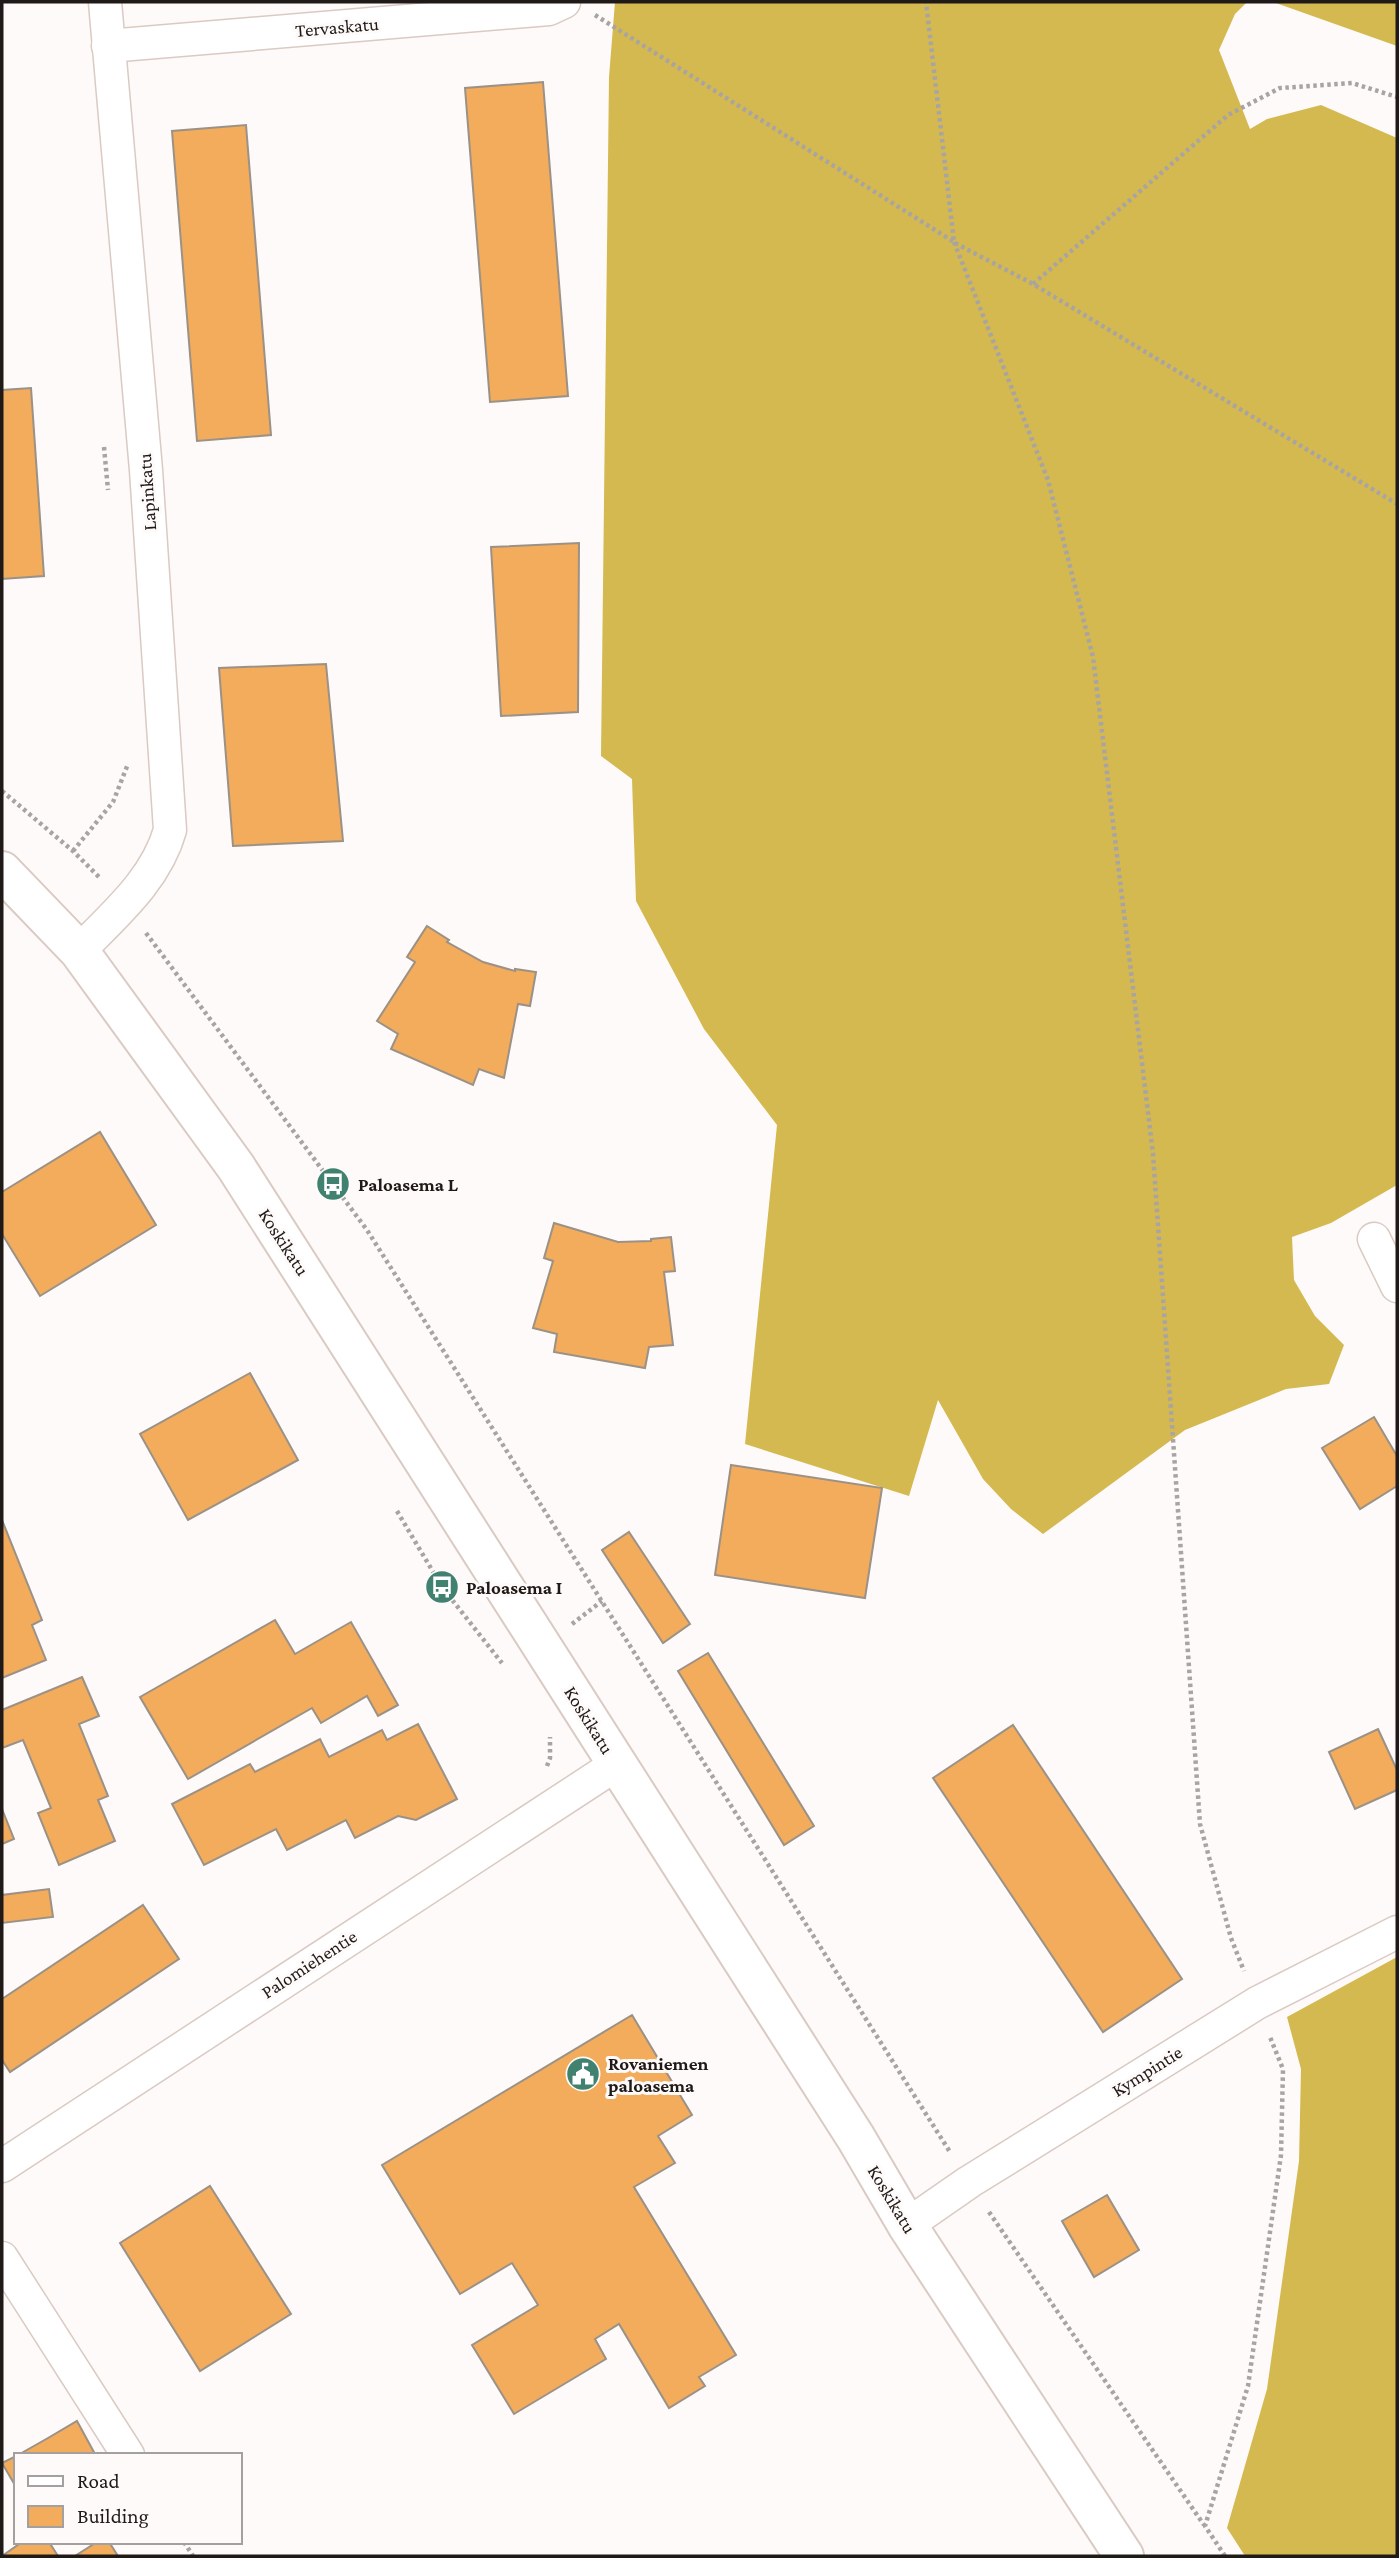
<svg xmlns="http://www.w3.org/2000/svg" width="1399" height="2558" font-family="'Crimson Pro',serif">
<rect width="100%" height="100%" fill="#fdfaf9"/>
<g fill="#d4b950">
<path d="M 615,2 L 1247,2 L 1235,14 L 1219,50 L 1250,129 L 1267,119 L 1321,105 L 1397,138 L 1397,1185 L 1331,1223 L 1292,1237 L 1294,1280 L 1315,1316 L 1344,1345 L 1329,1384 L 1286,1389 L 1185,1430 L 1043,1534 L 1011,1509 L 983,1479 L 938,1400 L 909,1496 L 745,1444 L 777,1125 L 704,1029 L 636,901 L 632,779 L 601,756 L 609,77 Z"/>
<path d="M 1273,2 L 1397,2 L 1397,46 Z"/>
<path d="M 1397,1957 L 1397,2556 L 1245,2556 L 1227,2528 L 1267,2389 L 1299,2161 L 1301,2069 L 1287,2017 Z"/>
</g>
<g fill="#f2ac5b" stroke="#9b9186" stroke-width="2">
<path d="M 543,82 L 568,396 L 490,402 L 465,88 Z"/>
<path d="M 246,125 L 271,435 L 197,441 L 172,131 Z"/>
<path d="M 31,388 L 44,576 L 2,579 L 2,390 Z"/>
<path d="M 579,543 L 578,712 L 501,716 L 491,547 Z"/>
<path d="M 326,664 L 343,841 L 233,846 L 219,668 Z"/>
<path d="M 427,926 L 449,940 L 447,942 L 483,962 L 515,971 L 515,969 L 536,972 L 530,1006 L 518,1004 L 504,1078 L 479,1069 L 473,1085 L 391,1049 L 398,1034 L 377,1021 L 415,962 L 407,957 Z"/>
<path d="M 100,1132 L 156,1225 L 40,1296 L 2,1234 L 2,1192 Z"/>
<path d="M 554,1223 L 618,1242 L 651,1241 L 651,1239 L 671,1237 L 675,1271 L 664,1272 L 673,1345 L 649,1347 L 645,1368 L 554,1352 L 557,1334 L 533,1328 L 553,1261 L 544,1258 Z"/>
<path d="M 250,1373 L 298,1460 L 188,1520 L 140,1434 Z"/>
<path d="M 1374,1417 L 1397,1456 L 1397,1486 L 1360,1509 L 1322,1448 Z"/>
<path d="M 731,1465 L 882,1488 L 865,1598 L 715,1575 Z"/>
<path d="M 2,1520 L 42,1620 L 32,1625 L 46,1660 L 2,1678 Z"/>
<path d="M 629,1532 L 690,1624 L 663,1643 L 602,1550 Z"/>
<path d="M 275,1620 L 295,1654 L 351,1622 L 398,1705 L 378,1716 L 367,1696 L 321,1723 L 312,1708 L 188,1779 L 140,1697 Z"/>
<path d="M 708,1653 L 814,1826 L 784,1845 L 678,1671 Z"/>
<path d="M 82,1677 L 99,1716 L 79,1724 L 108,1796 L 98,1800 L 115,1841 L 59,1865 L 38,1813 L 51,1808 L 23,1740 L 2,1748 L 2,1710 Z"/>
<path d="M 418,1724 L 457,1799 L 416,1820 L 398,1816 L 355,1838 L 346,1820 L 287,1850 L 276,1829 L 204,1865 L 172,1804 L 250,1764 L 255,1772 L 320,1739 L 329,1757 L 382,1730 L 387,1740 Z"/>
<path d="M 1013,1725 L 1182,1979 L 1103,2032 L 933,1778 Z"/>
<path d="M 1378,1729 L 1397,1770 L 1397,1790 L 1355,1809 L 1329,1752 Z"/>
<path d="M 2,1809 L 14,1839 L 2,1844 Z"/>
<path d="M 49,1889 L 53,1917 L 2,1923 L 2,1895 Z"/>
<path d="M 143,1905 L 179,1959 L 10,2072 L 2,2060 L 2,1999 Z"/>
<path d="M 632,2015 L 692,2115 L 658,2136 L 675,2163 L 634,2187 L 736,2355 L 699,2377 L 705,2386 L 669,2408 L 619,2324 L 595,2339 L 606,2359 L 514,2414 L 472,2345 L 538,2305 L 512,2263 L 460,2294 L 382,2165 Z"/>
<path d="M 210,2186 L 291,2314 L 200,2371 L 120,2243 Z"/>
<path d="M 1107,2195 L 1139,2250 L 1094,2277 L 1062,2221 Z"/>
<path d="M 77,2421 L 95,2454 L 18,2455 L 48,2438 Z"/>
<path d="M 16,2456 L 16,2487 L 2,2463 Z"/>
<path d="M 22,2542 L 49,2542 L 58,2556 L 2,2556 Z"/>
<path d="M 97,2542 L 109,2542 L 118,2556 L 75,2556 Z"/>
</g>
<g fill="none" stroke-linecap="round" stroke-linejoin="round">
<g stroke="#dacac3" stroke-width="35">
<g id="minor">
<path d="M 108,46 L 549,9 L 564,2"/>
<path d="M 79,951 C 114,915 156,880 170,830 L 146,470 L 105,2"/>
<path d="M 1374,1239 L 1397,1286"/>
<path d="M 2,2166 L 617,1764"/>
<path d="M 907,2225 L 969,2182 L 1257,2003 L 1397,1932"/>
<path d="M 2,2258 L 128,2455"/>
</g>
</g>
<g stroke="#dacac3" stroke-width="42">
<path id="secondary" d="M 2,871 L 79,951 L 236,1167 L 856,2138 L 907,2225 L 1124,2556"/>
</g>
<g stroke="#a8a4a3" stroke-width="4.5" stroke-dasharray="3.5 3.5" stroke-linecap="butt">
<path d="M 595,15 L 954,242 L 926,2"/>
<path d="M 954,242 L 1048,480 L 1093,657 L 1153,1154 L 1200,1824 L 1231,1938 L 1244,1971"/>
<path d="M 955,243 L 1033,284 L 1397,504"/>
<path d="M 1033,284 L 1228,115 L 1280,88 L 1352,83 L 1397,97"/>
<path d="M 104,447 L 108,490"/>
<path d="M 2,791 L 73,851 L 100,878"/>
<path d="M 73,851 L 113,802 L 128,764"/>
<path d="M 146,933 L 367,1230 L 950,2152"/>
<path d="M 397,1511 L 442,1587 L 502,1663"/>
<path d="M 572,1624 L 602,1601"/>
<path d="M 547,1766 L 550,1758 L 550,1737"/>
<path d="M 989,2212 L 1204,2525"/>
<path d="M 184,2542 L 193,2556"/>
<path d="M 1225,2556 L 1205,2526 L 1248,2386 L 1281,2155 L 1283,2069 L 1270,2037"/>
</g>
<use href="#minor" stroke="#fff" stroke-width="32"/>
<use href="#secondary" stroke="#fff" stroke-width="38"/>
</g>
<defs>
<g id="bus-disc" transform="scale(1.75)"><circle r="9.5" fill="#408170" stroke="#fdfaf9"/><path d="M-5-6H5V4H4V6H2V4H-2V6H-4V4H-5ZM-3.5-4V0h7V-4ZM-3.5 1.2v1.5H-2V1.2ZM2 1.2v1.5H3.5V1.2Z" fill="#fff"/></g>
<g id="civic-disc" transform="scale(1.75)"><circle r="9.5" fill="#408170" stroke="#fdfaf9"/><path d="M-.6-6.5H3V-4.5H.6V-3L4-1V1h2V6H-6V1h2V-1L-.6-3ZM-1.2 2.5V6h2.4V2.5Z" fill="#fff"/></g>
</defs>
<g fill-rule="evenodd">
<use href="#bus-disc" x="333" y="1184"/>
<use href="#bus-disc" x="442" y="1587"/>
<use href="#civic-disc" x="583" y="2074"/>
</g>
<g text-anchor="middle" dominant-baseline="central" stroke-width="6" stroke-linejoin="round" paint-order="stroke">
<g font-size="19" fill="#1f1917" stroke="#fdfaf9">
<text transform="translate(337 27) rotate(-5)">Tervaskatu</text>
<text transform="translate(147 492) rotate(-94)">Lapinkatu</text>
<text transform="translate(284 1242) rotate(57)">Koskikatu</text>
<text transform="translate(589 1720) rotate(58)">Koskikatu</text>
<text transform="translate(309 1964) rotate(-33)">Palomiehentie</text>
<text transform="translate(1147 2071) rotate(-32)">Kympintie</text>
<text transform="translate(892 2199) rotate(59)">Koskikatu</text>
</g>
<g font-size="19" font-weight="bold" fill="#1f1917" stroke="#fdfaf9" text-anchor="start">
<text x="358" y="1184">Paloasema L</text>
<text x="466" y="1587">Paloasema I</text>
<text x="608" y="2063">Rovaniemen<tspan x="608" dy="22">paloasema</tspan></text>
</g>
</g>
<rect width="1399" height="2558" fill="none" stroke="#1f1917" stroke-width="7"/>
<rect x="14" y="2453" width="228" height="91" fill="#fdfaf9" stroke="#a4a09f" stroke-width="2"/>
<rect x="28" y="2476" width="35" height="10" fill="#ffffff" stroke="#a4a09f" stroke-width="2"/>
<text x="77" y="2488" font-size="21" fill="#1f1917">Road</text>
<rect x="28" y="2506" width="35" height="21" fill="#f2ac5b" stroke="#a4a09f" stroke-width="2"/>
<text x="77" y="2523" font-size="21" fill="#1f1917">Building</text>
</svg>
